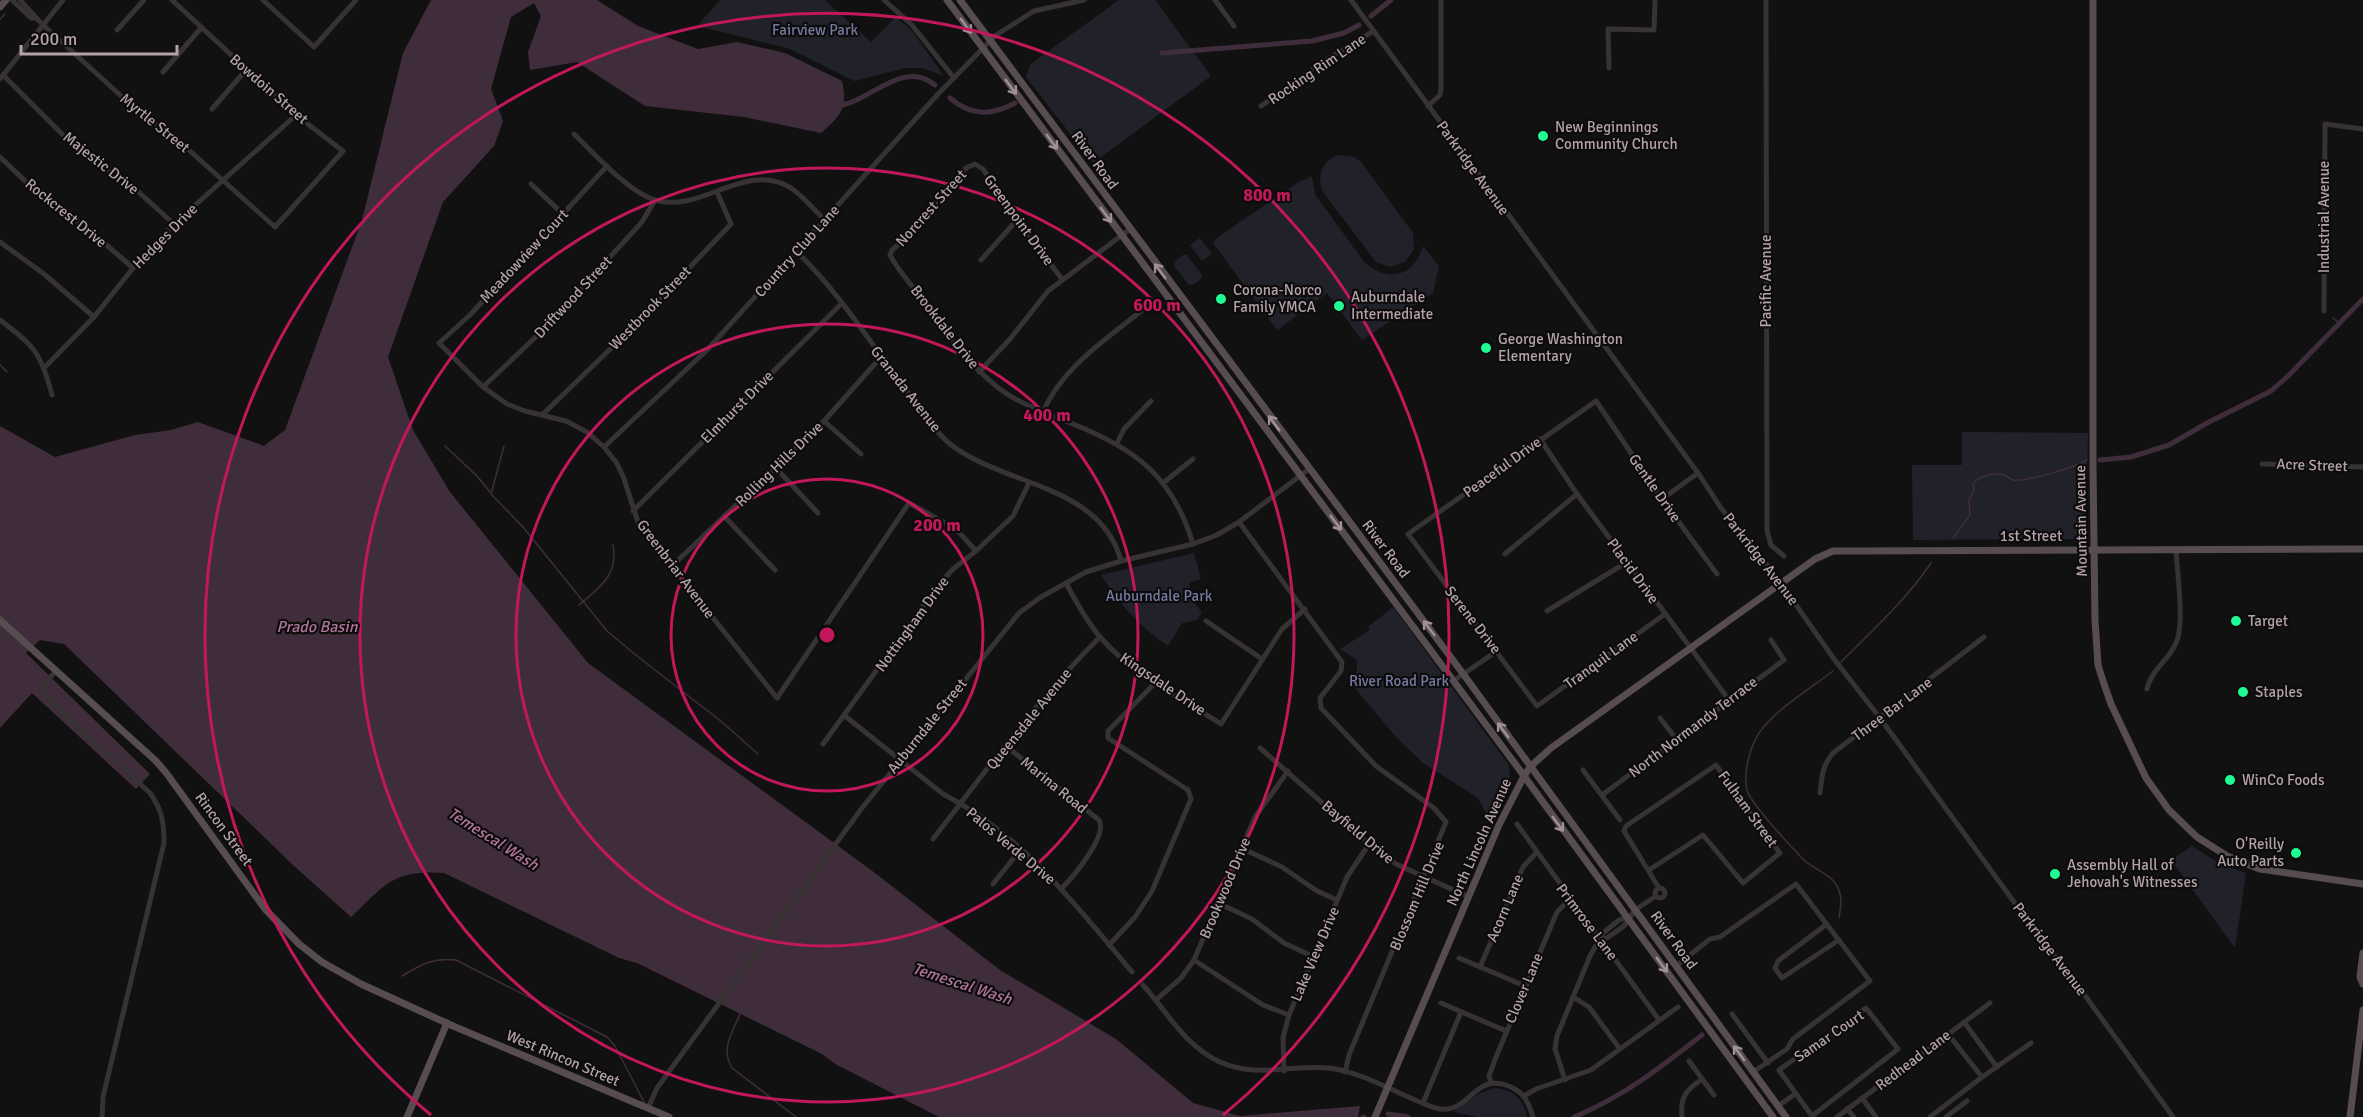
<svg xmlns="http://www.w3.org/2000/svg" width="2363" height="1117" font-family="Signika,sans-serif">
<rect width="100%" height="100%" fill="#121111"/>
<g fill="#21212a">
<path d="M 720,0 L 825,0 L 871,42 L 896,17 L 912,31 L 944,76 L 922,68 L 905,68 L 854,81 L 790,49 L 697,26 Z"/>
<path d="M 1119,0 L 1155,0 L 1211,76 L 1093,163 L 1026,77 L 1030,65 L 1040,57 Z"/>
<path d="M 1338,155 L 1354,157 L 1361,162 L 1413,233 L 1414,249 L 1405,262 L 1390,267 L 1376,262 L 1323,192 C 1316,175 1322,162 1338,155 Z"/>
<path d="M 1312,176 L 1315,194 L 1364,262 C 1388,283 1414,277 1423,246 L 1439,266 L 1433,293 L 1362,340 L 1327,293 L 1277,330 L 1213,243 L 1218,237 L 1297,183 Z"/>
<path d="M 1200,238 L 1212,254 L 1202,261 L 1190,245 Z"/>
<path d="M 1183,255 L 1187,255 L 1202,275 L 1201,279 L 1193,285 L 1188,284 L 1174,266 L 1175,261 Z"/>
<path d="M 1962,432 L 2088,433 L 2086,539 L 1913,540 L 1912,465 L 1962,465 Z"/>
<path d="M 1194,553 L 1201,579 L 1189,583 L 1196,605 L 1202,613 L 1197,620 L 1182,623 L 1168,646 C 1140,627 1119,604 1101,575 Z"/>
<path d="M 1393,607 L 1508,764 L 1510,773 L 1509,779 L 1490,820 L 1478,798 L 1423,763 L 1396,737 L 1348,680 C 1356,674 1359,670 1356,659 L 1340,649 L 1370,630 L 1368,627 Z"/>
<path d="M 2192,846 L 2219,863 L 2246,873 L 2235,948 L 2171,860 Z"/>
<path d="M 1495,1088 C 1513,1089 1524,1100 1527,1117 L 1478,1117 L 1453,1112 L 1480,1093 Z"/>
</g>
<path fill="#402d3b" d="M 431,0 L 597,0 L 638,26 L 698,49 L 737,42 L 785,53 L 842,81 C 848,108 841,116 821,133 L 744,117 L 645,106 L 577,62 L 530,70 L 528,52 L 541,16 L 534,3 L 511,17 L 491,89 L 503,121 L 494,146 L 443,202 L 388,357 L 413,430 L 450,492 L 588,663 L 871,870 L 1000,970 L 1116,1039 L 1193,1103 L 1240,1116 L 1360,1106 L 1358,1117 L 939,1117 L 837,1065 L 822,1054 L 637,963 L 619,958 L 444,873 C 393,869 385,885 351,917 L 293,865 L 64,644 L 40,640 L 26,653 L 150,774 L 136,789 L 32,693 L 0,728 L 0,426 L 55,457 L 135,435 L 171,430 L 198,422 L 264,446 L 285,430 L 362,220 L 403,53 Z"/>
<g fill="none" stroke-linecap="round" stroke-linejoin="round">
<g stroke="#402d3b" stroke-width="1.5">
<path d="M 0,19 L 5,14"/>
<path d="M 2333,318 L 2339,323"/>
<path d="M 0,365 L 7,372"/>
<path d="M 445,446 L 477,476 L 490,492"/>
<path d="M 504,446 L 491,494 L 523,527 L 607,631 L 637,656 L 722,722 L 758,754"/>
<path d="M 1953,538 L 1970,515 L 1969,500 L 1974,489 L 1973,483 C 1981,476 1993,472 2004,475 C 2007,476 2010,479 2013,480 C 2026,482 2076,467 2087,460"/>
<path d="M 579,605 C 599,588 619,575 613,545"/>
<path d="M 1841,662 C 1872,631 1906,600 1931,563"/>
<path d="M 1833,671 C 1812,687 1777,709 1762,729 C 1750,744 1743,772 1747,790 C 1750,803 1794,850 1805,861 C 1814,869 1828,873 1835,883 C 1843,894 1841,905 1839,918"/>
<path d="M 402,976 C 420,965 434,957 456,960 L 607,1037 L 615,1046 L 644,1102"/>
<path d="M 741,1012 C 733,1031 720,1049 732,1068 L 796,1117"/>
</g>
<g stroke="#402d3b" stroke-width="5">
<path d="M 1371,16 L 1391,0"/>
<path d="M 1162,53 L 1312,41 L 1344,33 L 1359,25"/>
<path d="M 950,98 C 971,116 991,116 1015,103"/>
<path d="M 837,106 C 869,103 903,58 935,85"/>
<path d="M 2100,460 L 2131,457 L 2169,445 L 2207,423 L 2271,391 L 2288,376 L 2363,299"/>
<path d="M 1388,1114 L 1408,1117"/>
<path d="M 1363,1117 L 1364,1117"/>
<path d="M 1574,1117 C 1623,1097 1661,1067 1702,1035"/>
</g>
<g stroke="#373233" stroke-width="5">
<path d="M 12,0 L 31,18 L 36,18"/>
<path d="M 20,0 L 42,24 L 130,104 L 181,143 L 275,227 L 343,151 L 296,115 L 172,0"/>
<path d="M 263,0 L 314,47 L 356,0"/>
<path d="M 884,0 L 912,25 L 954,78"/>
<path d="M 1215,0 L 1234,26"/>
<path d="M 1351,0 L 1698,473 L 1721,508 L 1775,575 L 1834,659 L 1880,718 L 2041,939 L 2068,972 L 2173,1117"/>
<path d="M 1766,0 L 1767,531 L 1771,545 L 1784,556"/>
<path d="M 117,30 L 144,0"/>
<path d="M 1609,68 L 1608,29 L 1654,30 L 1655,0"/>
<path d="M 163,72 L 201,28"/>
<path d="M 3,75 L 77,149 L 133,187 L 174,224"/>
<path d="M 0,79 L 63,0"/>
<path d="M 1261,106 L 1326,60 L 1372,32"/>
<path d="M 1428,106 L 1440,95 L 1441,89 L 1441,0"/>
<path d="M 212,109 L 246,70"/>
<path d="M 574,134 C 594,153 628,192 655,200 C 702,214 745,160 791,188 C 803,196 814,210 825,220"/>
<path d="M 0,157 L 42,197 L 87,228 L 133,268"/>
<path d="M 607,166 L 470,315 L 439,343 L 483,387 L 507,404 L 525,411 L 566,421 L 587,432 L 604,447 L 616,462 L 623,476 L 639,525 L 777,698 L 909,503 L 956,529 L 976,551"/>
<path d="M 531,184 L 563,214"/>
<path d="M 0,242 L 44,274 L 94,317"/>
<path d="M 796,251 C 839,292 871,344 907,391 C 920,408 933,430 950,444 C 1003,486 1101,484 1121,561"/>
<path d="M 981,260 L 1017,220"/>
<path d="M 1062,279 L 1017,220 L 983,169 L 975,164 L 966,168 L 905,239 L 892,250 L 890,255 C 898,271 912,285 922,299 C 948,333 971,370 1007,394 C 1027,407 1051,415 1073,424 C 1136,449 1173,477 1193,544"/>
<path d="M 2324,311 L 2325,124 L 2363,129"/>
<path d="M 0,320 C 34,346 41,352 52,395"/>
<path d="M 45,367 L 94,317 L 133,268 L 174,224 L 296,115"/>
<path d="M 979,372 L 1010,339 L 1048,291 L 1130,229"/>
<path d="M 483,387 L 542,331 L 642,222 L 655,200"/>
<path d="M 1043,412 C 1062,367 1109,337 1145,308"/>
<path d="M 542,415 L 631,329 L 731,224 L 717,192"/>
<path d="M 824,421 L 861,454"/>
<path d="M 1540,439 L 1577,494 L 1729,700"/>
<path d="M 1117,443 L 1124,429 L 1151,401"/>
<path d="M 604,447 L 707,350 L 939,93 L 996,35 L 1034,11 L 1084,0"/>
<path d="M 2262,464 L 2363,467"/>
<path d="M 776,468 L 818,513"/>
<path d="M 1163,483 L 1193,459"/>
<path d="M 1662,499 L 1698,473"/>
<path d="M 633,511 L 841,304"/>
<path d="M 724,516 L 775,570"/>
<path d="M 1239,522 L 1342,662 L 1341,671 L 1320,698 L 1321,708 L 1376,766 L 1434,808 L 1446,822 L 1349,1055 L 1345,1072"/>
<path d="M 1505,554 L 1577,494"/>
<path d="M 672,566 L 824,421 L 881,357"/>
<path d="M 1066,583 C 1076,602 1087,622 1101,638 C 1133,675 1181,698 1221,724 L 1282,629 L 1305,609"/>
<path d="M 1547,611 L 1627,562"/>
<path d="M 1665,614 L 1537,706 L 1408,534 L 1596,401 L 1662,499 L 1717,574"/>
<path d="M 1206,621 L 1262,659"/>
<path d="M 56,671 C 48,679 42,684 45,696 L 150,793 C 162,810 164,822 164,843 L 103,1097 L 102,1117"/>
<path d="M 1453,681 L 1497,651"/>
<path d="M 2147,689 C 2151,670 2169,660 2176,643 C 2185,624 2177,572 2176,550"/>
<path d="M 845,716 L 943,794 C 1020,833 1078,907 1132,972"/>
<path d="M 1660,718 L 1677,740"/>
<path d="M 823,744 L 937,587 L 953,569 L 976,551 L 1013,516 L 1029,483"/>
<path d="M 1006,746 L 1099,820 C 1108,836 1073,877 1061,889"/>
<path d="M 1260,748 L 1369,844 L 1396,864 L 1469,897"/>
<path d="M 1583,770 L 1620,820"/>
<path d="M 1820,793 C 1822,776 1822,766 1833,753 L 1984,637"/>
<path d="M 1602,795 L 1784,660 L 1771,640"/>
<path d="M 1517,824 L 1659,1020"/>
<path d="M 933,839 C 986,771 1039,697 1100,637"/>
<path d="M 1241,848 L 1282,867 L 1317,891 L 1337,900"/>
<path d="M 1649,870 L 1703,835 L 1743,883 L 1780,853 L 1716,765 L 1626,826 L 1624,831 L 1659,888"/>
<path d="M 993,884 L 1020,850"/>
<circle cx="1660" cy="893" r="5"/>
<path d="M 1218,903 L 1252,919 L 1284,943 L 1314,957"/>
<path d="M 1827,924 L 1778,961 L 1775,968 L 1782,978 L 1839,940"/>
<path d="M 1600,940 L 1607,938 L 1624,926 L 1635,910 L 1656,896"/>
<path d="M 1109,945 L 1135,917 L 1152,891 L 1191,799 L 1188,790 L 1108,738 L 1108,731 L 1156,682"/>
<path d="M 1459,958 L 1525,986"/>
<path d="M 1194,960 L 1263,1005 L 1289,1015"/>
<path d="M 1676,966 L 1710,939 L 1720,937 L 1796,884 L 1870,981 L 1793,1039 L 1787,1049 L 1753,1072"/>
<path d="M 1480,967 L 1523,867 L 1536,853"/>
<path d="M 1143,985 C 1168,1013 1185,1046 1220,1062 C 1259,1079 1290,1064 1329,1068 C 1355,1071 1382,1085 1406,1096 C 1416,1100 1429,1107 1440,1109 C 1472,1113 1474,1069 1513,1088 C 1525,1094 1529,1104 1533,1117"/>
<path d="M 1573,997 L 1589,1007 L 1620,1049"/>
<path d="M 1156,1000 L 1181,978 L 1194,960 L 1255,817 L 1288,771"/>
<path d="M 1441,1003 L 1506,1031"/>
<path d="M 1866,1008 L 1898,1049 L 1812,1116 L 1779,1070 Z"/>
<path d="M 1732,1014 L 1768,1063"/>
<path d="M 1964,1022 L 1997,1067"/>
<path d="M 1948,1034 L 1982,1077"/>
<path d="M 1689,1061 L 1714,1095"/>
<path d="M 1284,1071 L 1283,1038 L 1289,1015 L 1347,877 L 1369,844"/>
<path d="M 1565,1080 L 1555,1049 L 1557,1036 L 1590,956 L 1603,933 L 1619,920 L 1628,917"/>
<path d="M 1491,1083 L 1489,1076 L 1496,1057 L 1557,912 L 1570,899"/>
<path d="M 1524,1096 L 1536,1089 L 1591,1070 L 1678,1007"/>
<path d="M 1862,1098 L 1876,1117"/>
<path d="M 1423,1103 L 1461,1012"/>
<path d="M 1778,1106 L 1795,1094"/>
<path d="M 648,1108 L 657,1088 L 862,808 L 1019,613 L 1041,597 L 1086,572 L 1121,561 L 1193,544 L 1217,535 L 1239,522 L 1309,469"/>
<path d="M 1847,1109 L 1854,1117"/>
<path d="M 1682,1117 C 1680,1097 1686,1090 1702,1079"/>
<path d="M 1837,1117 L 1990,1003"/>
<path d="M 1930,1117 L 1982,1077 L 2031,1043"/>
<path d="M 1946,1117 L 1967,1101"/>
</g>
<g stroke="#574d51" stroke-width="7">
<path d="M 947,0 L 1516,765 L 1773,1117"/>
<path d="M 960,0 L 1464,675 L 1786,1117"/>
<path d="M 2093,0 L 2093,467 L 2095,620 L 2098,665 L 2104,684 L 2111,704 L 2146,778 L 2169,810 L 2197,837 L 2227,856 L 2260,869 L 2363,884"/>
<path d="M 0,7 L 6,0"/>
<path d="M 0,620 L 156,761 L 167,774 L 265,909 L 299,944 L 322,962 L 361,984 L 453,1026 L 669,1117"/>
<path d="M 2363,953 L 2360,977 L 2363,984"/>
<path d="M 407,1117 L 447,1023"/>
<path d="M 1375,1117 L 1499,825 L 1524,776 L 1530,767 L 1551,748 L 1815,559 L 1833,551 L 1854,551 L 2363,549"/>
<path d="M 2350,1117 L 2363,1010"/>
</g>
</g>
<defs><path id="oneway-shaft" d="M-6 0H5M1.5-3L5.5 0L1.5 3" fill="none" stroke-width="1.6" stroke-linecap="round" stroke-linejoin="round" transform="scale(1.5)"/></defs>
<g stroke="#a19097">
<use href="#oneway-shaft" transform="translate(966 26) rotate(54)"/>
<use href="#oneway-shaft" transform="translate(1011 87) rotate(54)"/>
<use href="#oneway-shaft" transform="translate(1052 142) rotate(54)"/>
<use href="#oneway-shaft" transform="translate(1106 215) rotate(54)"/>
<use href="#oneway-shaft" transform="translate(1160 271) rotate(-127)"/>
<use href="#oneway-shaft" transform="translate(1274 423) rotate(-127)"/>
<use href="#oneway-shaft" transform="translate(1336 523) rotate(53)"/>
<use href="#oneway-shaft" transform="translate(1429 628) rotate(-127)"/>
<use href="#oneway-shaft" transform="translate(1503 730) rotate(-126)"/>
<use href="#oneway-shaft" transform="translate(1558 824) rotate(54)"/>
<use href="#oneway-shaft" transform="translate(1662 965) rotate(54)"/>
<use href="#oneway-shaft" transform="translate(1739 1053) rotate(-126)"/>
</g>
<g fill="none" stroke="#c2185b" stroke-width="3">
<circle cx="827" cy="635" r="156"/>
<circle cx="827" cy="635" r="311"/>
<circle cx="827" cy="635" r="467"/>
<path d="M431 1115A622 622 0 1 1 1223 1115"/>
</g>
<g fill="#1ffc93" stroke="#0d0c0c" stroke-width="2">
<circle cx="1543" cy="136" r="6"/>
<circle cx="1221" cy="299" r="6"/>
<circle cx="1339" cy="306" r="6"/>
<circle cx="1486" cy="348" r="6"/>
<circle cx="2236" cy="621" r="6"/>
<circle cx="2243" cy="692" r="6"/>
<circle cx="2230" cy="780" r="6"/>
<circle cx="2296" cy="853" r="6"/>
<circle cx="2055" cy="874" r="6"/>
</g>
<g text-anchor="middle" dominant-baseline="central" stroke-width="4.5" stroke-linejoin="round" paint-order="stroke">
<g font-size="15" fill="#777aa0" stroke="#0d0c0c">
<text x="815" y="30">Fairview Park</text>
<text x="1159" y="596">Auburndale Park</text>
<text x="1399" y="681">River Road Park</text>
</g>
<g font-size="15" fill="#b4a1a9" stroke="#0d0c0c">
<text transform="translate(1317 69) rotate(-34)">Rocking Rim Lane</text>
<text transform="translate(269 89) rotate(41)">Bowdoin Street</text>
<text transform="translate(155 123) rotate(39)">Myrtle Street</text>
<text transform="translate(1095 160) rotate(54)">River Road</text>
<text transform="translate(101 163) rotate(38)">Majestic Drive</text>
<text transform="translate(1473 168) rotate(54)">Parkridge Avenue</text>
<text transform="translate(931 208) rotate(-48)">Norcrest Street</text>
<text transform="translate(66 213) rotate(39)">Rockcrest Drive</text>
<text transform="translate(2324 217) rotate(-90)">Industrial Avenue</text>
<text transform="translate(1019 220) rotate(54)">Greenpoint Drive</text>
<text transform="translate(165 236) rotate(-45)">Hedges Drive</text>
<text transform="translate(797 251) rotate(-48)">Country Club Lane</text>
<text transform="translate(524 256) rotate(-47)">Meadowview Court</text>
<text transform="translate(1766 281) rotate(-90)">Pacific Avenue</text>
<text transform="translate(573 297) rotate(-47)">Driftwood Street</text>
<text transform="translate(650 308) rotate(-46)">Westbrook Street</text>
<text transform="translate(945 327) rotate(52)">Brookdale Drive</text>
<text transform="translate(906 389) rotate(52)">Granada Avenue</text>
<text transform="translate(737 407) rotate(-45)">Elmhurst Drive</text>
<text transform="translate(779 464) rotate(-44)">Rolling Hills Drive</text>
<text transform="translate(2312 465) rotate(2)">Acre Street</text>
<text transform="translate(1502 467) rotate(-36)">Peaceful Drive</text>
<text transform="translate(1655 488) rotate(55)">Gentle Drive</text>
<text transform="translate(2081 521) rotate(-91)">Mountain Avenue</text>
<text x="2031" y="536">1st Street</text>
<text transform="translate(1386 549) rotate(53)">River Road</text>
<text transform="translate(1761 559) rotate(52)">Parkridge Avenue</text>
<text transform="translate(676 569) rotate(53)">Greenbriar Avenue</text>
<text transform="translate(1633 571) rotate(54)">Placid Drive</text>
<text transform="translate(1473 620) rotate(52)">Serene Drive</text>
<text transform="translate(912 624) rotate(-54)">Nottingham Drive</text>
<text transform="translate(1601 660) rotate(-36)">Tranquil Lane</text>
<text transform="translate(1163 684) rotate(34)">Kingsdale Drive</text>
<text transform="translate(1892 709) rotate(-37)">Three Bar Lane</text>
<text transform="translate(1029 719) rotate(-51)">Queensdale Avenue</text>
<text transform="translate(927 726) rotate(-51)">Auburndale Street</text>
<text transform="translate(1693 727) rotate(-37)">North Normandy Terrace</text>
<text transform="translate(1054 785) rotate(39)">Marina Road</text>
<text transform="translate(1748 809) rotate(54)">Fulham Street</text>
<text transform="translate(224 829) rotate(54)">Rincon Street</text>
<text transform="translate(1358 832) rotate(40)">Bayfield Drive</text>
<text transform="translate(1479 842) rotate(-66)">North Lincoln Avenue</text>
<text transform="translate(1011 846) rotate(40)">Palos Verde Drive</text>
<text transform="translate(1225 888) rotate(-67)">Brookwood Drive</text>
<text transform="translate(1417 896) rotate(-67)">Blossom Hill Drive</text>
<text transform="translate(1505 908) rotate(-67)">Acorn Lane</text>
<text transform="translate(1587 922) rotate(53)">Primrose Lane</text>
<text transform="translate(1674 940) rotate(54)">River Road</text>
<text transform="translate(2050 949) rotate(53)">Parkridge Avenue</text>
<text transform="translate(1315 954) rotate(-67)">Lake View Drive</text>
<text transform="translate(1524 988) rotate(-67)">Clover Lane</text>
<text transform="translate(1829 1036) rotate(-34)">Samar Court</text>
<text transform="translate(563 1058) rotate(23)">West Rincon Street</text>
<text transform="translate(1913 1060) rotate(-37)">Redhead Lane</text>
</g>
<g font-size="15" fill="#b4a1a9" stroke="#0d0c0c" text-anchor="start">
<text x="1555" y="127">New Beginnings<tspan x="1555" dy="17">Community Church</tspan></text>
<text x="1233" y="290">Corona-Norco<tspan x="1233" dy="17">Family YMCA</tspan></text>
<text x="1351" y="297">Auburndale<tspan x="1351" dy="17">Intermediate</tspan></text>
<text x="1498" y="339">George Washington<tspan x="1498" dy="17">Elementary</tspan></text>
<text x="2248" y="621">Target</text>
<text x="2255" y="692">Staples</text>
<text x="2242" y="780">WinCo Foods</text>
<text x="2284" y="844" text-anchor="end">O'Reilly<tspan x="2284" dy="17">Auto Parts</tspan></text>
<text x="2067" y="865">Assembly Hall of<tspan x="2067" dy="17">Jehovah's Witnesses</tspan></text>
</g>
<g font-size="16" font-style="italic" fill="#b2759e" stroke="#0d0c0c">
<text x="317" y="627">Prado Basin</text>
<text transform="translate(493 839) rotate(32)">Temescal Wash</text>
<text transform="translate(962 984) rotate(18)">Temescal Wash</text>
</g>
</g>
<circle cx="827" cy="635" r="9" fill="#c2185b" stroke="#0d0c0c" stroke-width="3"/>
<g font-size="18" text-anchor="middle" font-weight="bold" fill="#c2185b" stroke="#0d0c0c" stroke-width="4.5" stroke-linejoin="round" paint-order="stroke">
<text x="1267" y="201">800 m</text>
<text x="1157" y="311">600 m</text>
<text x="1047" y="421">400 m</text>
<text x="937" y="531">200 m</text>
</g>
<path d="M21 45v9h156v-9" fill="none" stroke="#b4a1a9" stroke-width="3"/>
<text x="30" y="45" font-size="18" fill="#b4a1a9" stroke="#0d0c0c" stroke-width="4.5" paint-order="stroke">200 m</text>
</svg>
